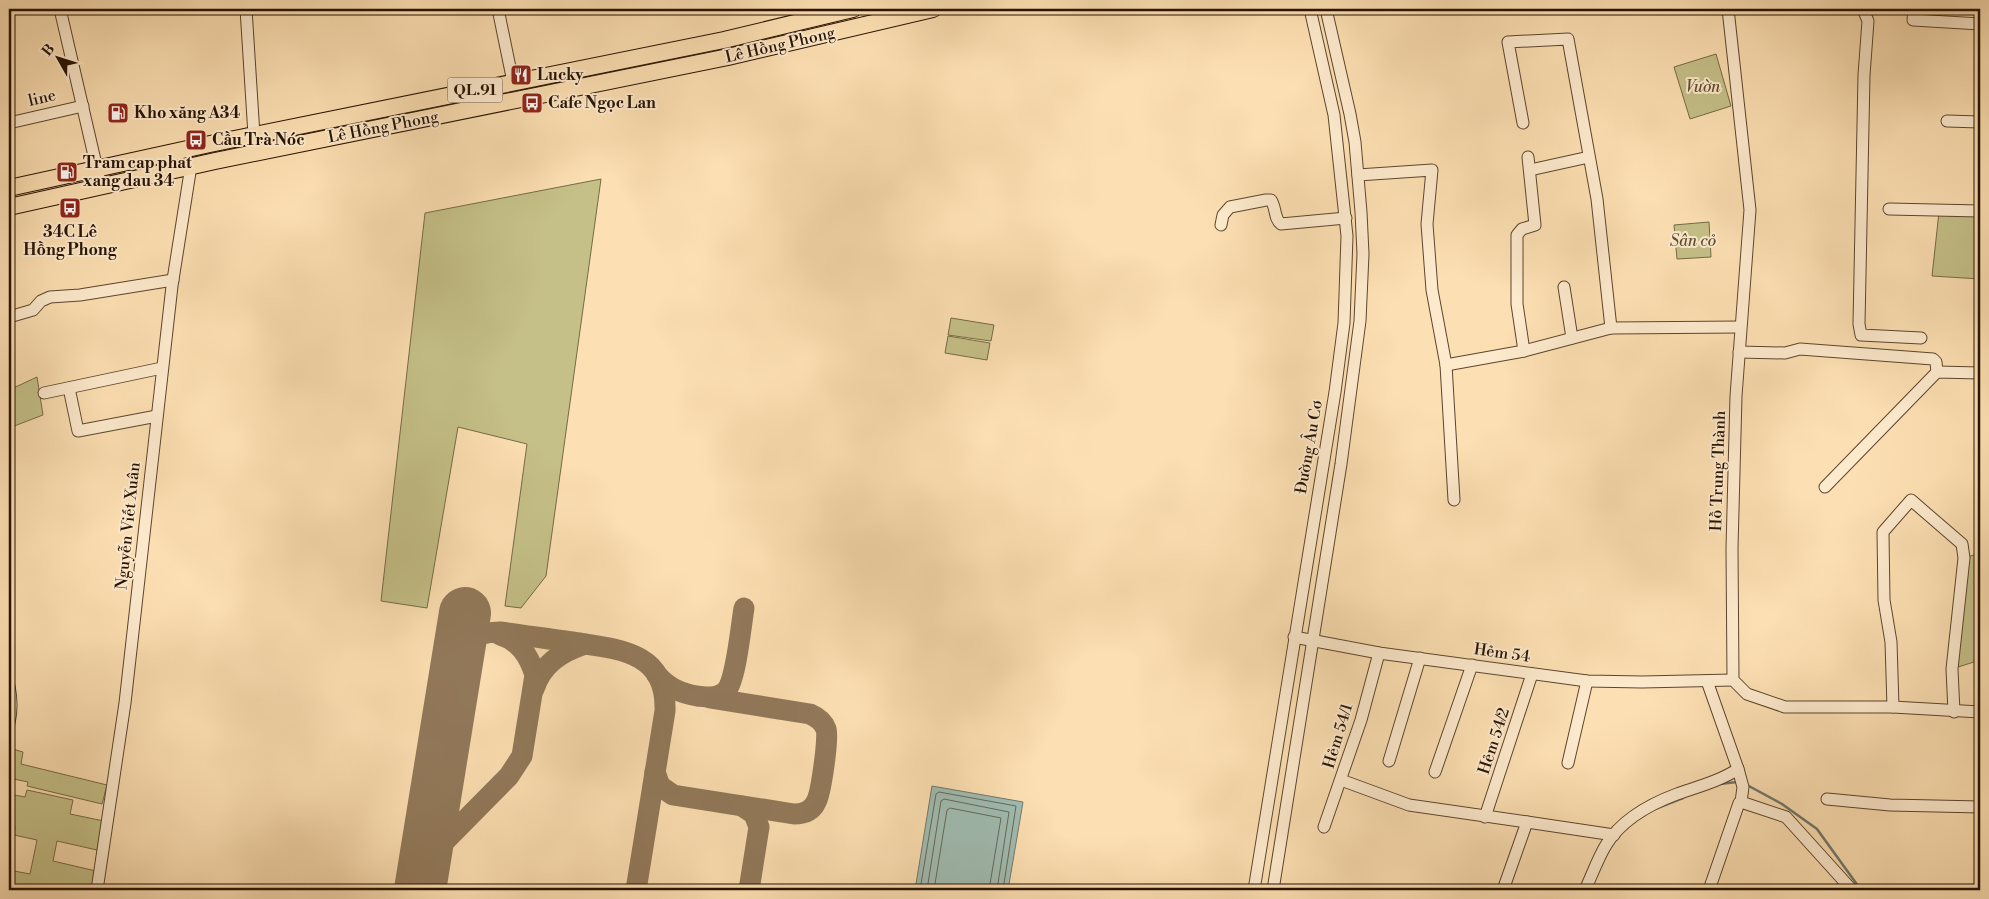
<svg xmlns="http://www.w3.org/2000/svg" width="1989" height="899" font-family="'Libre Bodoni',serif">
<rect width="100%" height="100%" fill="#fcdfb2"/>
<filter id="stains"><feTurbulence type="fractalNoise" baseFrequency=".004" numOctaves="4"/><feColorMatrix values="0 0 0 0 .2 0 0 0 0 .09 0 0 0 0 .02 0 0 0 .5 -.17"/></filter>
<radialGradient id="worn" r=".72"><stop offset=".6" stop-color="#630" stop-opacity="0"/><stop offset="1" stop-color="#630" stop-opacity=".3"/></radialGradient>
<g fill="#c5c088" stroke="#766a45">
<path d="M 1716,54 L 1731,106 L 1690,119 L 1674,67 Z"/>
<path d="M 601,179 L 546,576 L 521,608 L 505,606 L 527,444 L 458,427 L 427,608 L 381,601 L 425,213 Z"/>
<path d="M 1939,212 L 1980,213 L 1980,279 L 1932,276 Z"/>
<path d="M 1709,222 L 1711,257 L 1677,259 L 1674,225 Z"/>
<path d="M 951,318 L 994,325 L 991,341 L 948,335 Z"/>
<path d="M 948,336 L 990,343 L 987,360 L 945,353 Z"/>
<path d="M 37,377 L 43,415 L 9,428 L 9,390 Z"/>
<path d="M 1980,553 L 1980,660 L 1952,669 L 1964,558 Z"/>
<path d="M 9,748 L 23,752 L 21,764 L 107,785 L 102,804 L 27,786 L 28,782 L 9,778 Z"/>
<path d="M 27,790 L 73,800 L 70,814 L 104,821 L 97,850 L 57,841 L 53,861 L 96,871 L 92,890 L 76,886 L 75,890 L 9,890 L 9,870 L 30,874 L 37,840 L 14,835 L 15,827 L 9,825 L 9,794 L 25,797 Z"/>
</g>
<path fill="#a0bcb2" stroke="#70786c" d="M 932,786 L 1023,802 L 1008,890 L 915,890 Z"/>
<g fill="none" stroke-linecap="round" stroke-linejoin="round">
<g stroke="#64685a" stroke-width="1">
<path d="M 920,890 L 936,794 L 939,792 L 1016,806 L 1003,890"/>
<path d="M 927,890 L 941,801 L 944,799 L 1009,812 L 997,890"/>
<path d="M 934,890 L 947,810 L 950,808 L 1001,818 L 989,890"/>
</g>
<g stroke="#70786c" stroke-width="2.5">
<path d="M 1720,784 L 1737,782"/>
<path d="M 1747,785 L 1782,804 L 1817,829 L 1861,890"/>
<path d="M 1655,809 L 1683,798"/>
</g>
<g stroke="#92795a" stroke-width="21">
<path d="M 460,642 C 473,635 485,632 500,632 C 524,635 548,639 572,642 C 618,649 667,651 665,711 L 636,890"/>
<path d="M 657,675 C 669,688 680,693 697,696 C 708,697 718,699 726,691 C 736,680 741,626 744,608"/>
<path d="M 534,689 C 542,664 561,652 585,644"/>
<path d="M 655,772 L 660,786 L 673,795 L 794,814 C 804,814 812,811 816,802 C 821,794 829,737 826,729 C 823,721 817,717 810,714 L 710,698"/>
<path d="M 742,806 L 754,814 L 759,827 L 749,890"/>
<path d="M 422,883 L 427,863 L 433,853 L 509,776 L 522,756 L 535,675 C 529,656 520,641 500,635"/>
</g>
<path stroke="#92795a" stroke-width="52" d="M 420,890 L 465,613"/>
<g stroke="#5c462e" stroke-width="13">
<g id="minor">
<path d="M 60,9 L 101,186"/>
<path d="M 246,9 L 254,135"/>
<path d="M 498,9 L 513,82"/>
<path d="M 1728,9 L 1750,210 L 1736,396 L 1732,548 L 1733,680 L 1747,694 L 1785,707 L 1893,707 L 1980,712"/>
<path d="M 1863,9 L 1868,21 L 1864,75 L 1859,324 L 1861,335 L 1921,338"/>
<path d="M 1914,9 L 1913,20 L 1980,24"/>
<path d="M 1947,121 L 1980,122"/>
<path d="M 9,123 L 83,106"/>
<path d="M 1523,123 L 1508,42 L 1568,39 L 1597,199 L 1611,328"/>
<path d="M 1530,170 L 1589,157"/>
<path d="M 1358,175 L 1432,170 L 1427,224 L 1432,290 L 1446,365 L 1454,500"/>
<path d="M 1889,209 L 1980,211"/>
<path d="M 1221,225 L 1223,215 L 1230,207 L 1266,200 L 1271,200 C 1276,207 1274,219 1281,224 L 1346,218"/>
<path d="M 1564,287 L 1572,338"/>
<path d="M 9,317 L 33,310 L 41,301 L 50,297 L 80,295 L 173,280"/>
<path d="M 1524,351 L 1517,304 L 1517,235 L 1522,229 L 1535,225 L 1528,157"/>
<path d="M 1739,352 L 1785,353 L 1800,349 L 1933,359 L 1936,362 L 1937,372"/>
<path d="M 1446,365 L 1524,351 L 1611,328 L 1740,327"/>
<path d="M 69,388 L 78,431 L 157,416"/>
<path d="M 44,393 L 162,368"/>
<path d="M 1825,487 L 1937,372 L 1980,373"/>
<path d="M 1294,637 L 1379,653 L 1587,681 L 1642,682 L 1733,680"/>
<path d="M 9,686 C 12,700 12,710 9,723"/>
<path d="M 1893,707 L 1891,642 L 1884,600 L 1883,532 L 1911,500 L 1962,544 L 1964,558 L 1952,669 L 1954,712"/>
<path d="M 1389,761 L 1420,658"/>
<path d="M 1568,763 L 1587,681"/>
<path d="M 1738,769 L 1743,787 L 1741,802"/>
<path d="M 1435,772 L 1472,665"/>
<path d="M 1341,780 L 1409,805 L 1527,822 L 1503,890"/>
<path d="M 1827,799 L 1890,805 L 1980,807"/>
<path d="M 1485,817 L 1532,674"/>
<path d="M 1527,822 L 1614,835"/>
<path d="M 1324,827 L 1361,720 L 1379,653"/>
<path d="M 97,890 L 125,703 L 172,286 L 191,166"/>
<path d="M 1254,890 L 1335,392 L 1344,323 L 1347,236 L 1334,115 L 1310,9"/>
<path d="M 1273,890 L 1341,464 L 1360,321 L 1363,254 L 1361,212 L 1355,142 L 1350,114 L 1326,9"/>
<path d="M 1585,890 C 1592,875 1598,858 1606,845 C 1622,819 1650,804 1677,794 C 1697,787 1720,781 1738,769 L 1707,681"/>
<path d="M 1709,890 L 1739,803 L 1741,802 L 1786,817 L 1852,890"/>
</g>
</g>
<g stroke="#271302" stroke-width="18">
<g id="highway">
<path d="M 9,188 L 210,144 L 724,40 L 853,9"/>
<path d="M 9,207 L 215,161 L 728,57 L 933,9"/>
</g>
</g>
<use href="#minor" stroke="#fdeacd" stroke-width="11"/>
<use href="#highway" stroke="#fcdfb2" stroke-width="16"/>
</g>
<defs>
<g id="restaurant-square" transform="scale(1.125)"><rect x="-9" y="-9" width="18" height="18" rx="4" fill="#8f2418" stroke="#fdeacd"/><path d="M-5-6h1v4h1v-4h1v4h1v-4h1v5L-1.5 .5V6h-2V.5L-5-1ZM5-6V6H3V1.5H1.5Q1.5-4 5-6Z" fill="#fff"/></g>
<g id="bus-square" transform="scale(1.125)"><rect x="-9" y="-9" width="18" height="18" rx="4" fill="#8f2418" stroke="#fdeacd"/><path d="M-5-6H5V4H4V6H2V4H-2V6H-4V4H-5ZM-3.5-4V0h7V-4ZM-3.5 1.2v1.5H-2V1.2ZM2 1.2v1.5H3.5V1.2Z" fill="#fff"/></g>
<g id="fuel-square" transform="scale(1.125)"><rect x="-9" y="-9" width="18" height="18" rx="4" fill="#8f2418" stroke="#fdeacd"/><path d="M-5.5-6h7V0h2V4h1.3V-2.5L3-4.5l.8-.8L6-3V5H2.5V1h-1V6h-7ZM-4.2-4.7v3.2H.2V-4.7Z" fill="#fff"/></g>
</defs>
<g fill-rule="evenodd">
<use href="#restaurant-square" x="521" y="75"/>
<use href="#bus-square" x="532" y="103"/>
<use href="#fuel-square" x="118" y="113"/>
<use href="#bus-square" x="196" y="140"/>
<use href="#fuel-square" x="67" y="172"/>
<use href="#bus-square" x="70" y="208"/>
</g>
<g text-anchor="middle" dominant-baseline="central" stroke-width="4" stroke-linejoin="round" paint-order="stroke">
<rect fill="#fdeacd" stroke="#67543f" stroke-width="1" x="447.5" y="77.5" width="55" height="25" rx="4"/>
<g font-size="15" font-weight="bold" fill="#271302">
<text x="475" y="90">QL.91</text>
</g>
<g font-size="16" fill="#271302" stroke="#fdeacd">
<text transform="translate(780 45) rotate(-13)">Lê Hồng Phong</text>
<text transform="translate(42 98) rotate(-13)">line</text>
<text transform="translate(383 127) rotate(-11)">Lê Hồng Phong</text>
<text transform="translate(1309 447) rotate(-80)">Đường Âu Cơ</text>
<text transform="translate(1718 471) rotate(-88)">Hồ Trung Thành</text>
<text transform="translate(128 526) rotate(-84)">Nguyễn Viết Xuân</text>
<text transform="translate(1502 653) rotate(8)">Hẻm 54</text>
<text transform="translate(1338 736) rotate(-73)">Hẻm 54/1</text>
<text transform="translate(1494 741) rotate(-72)">Hẻm 54/2</text>
</g>
<g font-size="16" font-weight="bold" fill="#271302" stroke="#fdeacd" text-anchor="start">
<text x="537" y="75">Lucky</text>
<text x="548" y="103">Cafe Ngọc Lan</text>
<text x="134" y="113">Kho xăng A34</text>
<text x="212" y="140">Cầu Trà Nóc</text>
<text x="83" y="163">Tram cap phat<tspan x="83" dy="18">xang dau 34</tspan></text>
<text x="70" y="232" text-anchor="middle">34C Lê<tspan x="70" dy="18">Hồng Phong</tspan></text>
</g>
<g font-size="16" font-style="italic" fill="#5e5031" stroke="#fdeacd">
<text x="1703" y="87">Vườn</text>
<text x="1693" y="241">Sân cỏ</text>
</g>
</g>
<rect width="1989" height="899" fill="none" stroke="#fcdfb2" stroke-width="30"/>
<rect x="10" y="10" width="1969" height="879" fill="none" stroke="#271302" stroke-width="2.5"/>
<rect x="15" y="15" width="1959" height="869" fill="none" stroke="#271302"/>
<g transform="translate(58 58) rotate(309)" stroke="#fdeacd" stroke-width="4" paint-order="stroke">
<path d="M0-4L9 19L0 12L-9 19Z" fill="#271302"/>
<text y="-8" font-size="14" font-weight="bold" text-anchor="middle" fill="#271302">B</text>
</g>
<rect width="100%" height="100%" filter="url(#stains)"/>
<rect width="100%" height="100%" fill="url(#worn)"/>
</svg>
